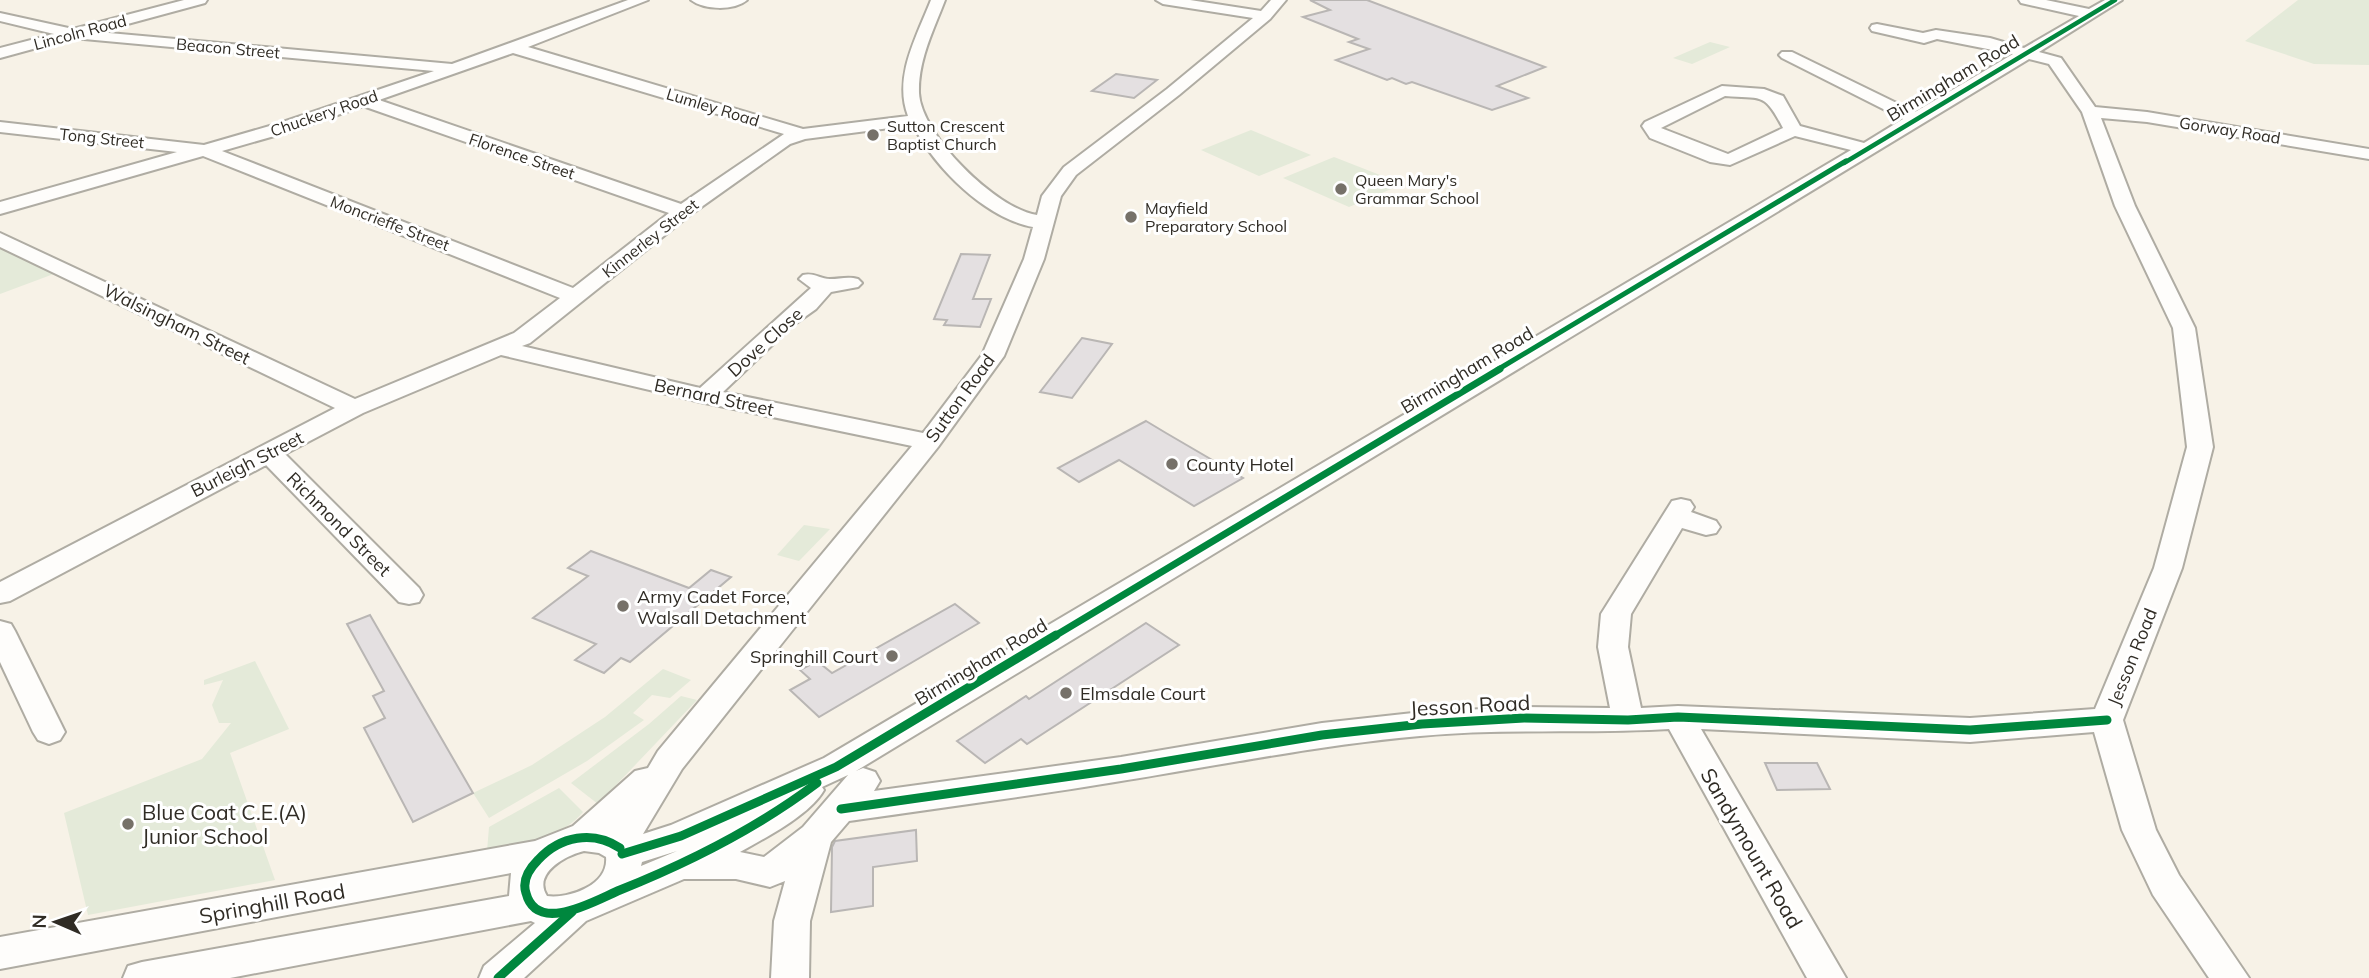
<svg xmlns="http://www.w3.org/2000/svg" width="2369" height="978" font-family="Mulish,sans-serif">
<rect width="100%" height="100%" fill="#f7f2e7"/>
<g fill="#e4ead9">
<path d="M 2298,0 L 2369,0 L 2369,65 L 2314,64 L 2245,41 Z"/>
<path d="M 1710,42 L 1730,47 L 1692,64 L 1673,58 Z"/>
<path d="M 1251,130 L 1311,155 L 1259,176 L 1201,150 Z"/>
<path d="M 1334,157 L 1403,184 L 1349,207 L 1283,178 Z"/>
<path d="M 0,244 L 59,272 L 0,294 Z"/>
<path d="M 804,525 L 830,529 L 799,561 L 777,555 Z"/>
<path d="M 255,661 L 289,729 L 230,753 L 275,880 L 88,915 L 64,813 L 202,759 L 231,723 L 219,723 L 212,705 L 223,680 L 204,685 L 204,680 Z"/>
<path d="M 663,669 L 691,680 L 670,698 L 652,695 L 633,713 L 644,720 L 587,761 L 489,818 L 473,793 L 532,765 L 605,717 Z"/>
<path d="M 681,696 L 697,700 L 598,804 L 571,783 L 649,724 Z"/>
<path d="M 559,788 L 583,812 C 561,839 519,844 487,851 L 489,827 Z"/>
</g>
<g fill="#e4e0e1" stroke="#b9b6b4" stroke-width="2">
<path d="M 1310,0 L 1367,0 L 1545,67 L 1497,86 L 1528,98 L 1492,110 L 1412,82 L 1406,84 L 1392,78 L 1387,80 L 1336,60 L 1369,49 L 1349,42 L 1358,39 L 1303,17 L 1330,10 Z"/>
<path d="M 1116,74 L 1157,80 L 1134,98 L 1092,91 Z"/>
<path d="M 961,254 L 990,255 L 973,299 L 991,299 L 980,327 L 944,325 L 947,320 L 934,319 Z"/>
<path d="M 1082,338 L 1112,344 L 1072,398 L 1040,392 Z"/>
<path d="M 1146,421 L 1166,433 L 1243,478 L 1194,506 L 1119,460 L 1079,482 L 1058,468 Z"/>
<path d="M 591,551 L 689,588 L 711,570 L 731,577 L 630,662 L 621,658 L 604,673 L 575,660 L 596,644 L 533,618 L 588,576 L 568,568 Z"/>
<path d="M 955,604 L 979,623 L 819,717 L 790,690 L 810,679 L 800,670 L 817,661 L 832,673 Z"/>
<path d="M 370,615 L 473,793 L 413,822 L 364,728 L 385,718 L 373,696 L 384,691 L 347,624 Z"/>
<path d="M 1146,623 L 1179,645 L 1027,744 L 1021,739 L 985,763 L 957,741 L 1026,696 L 1029,699 Z"/>
<path d="M 1765,763 L 1817,763 L 1830,789 L 1777,790 Z"/>
<path d="M 916,830 L 917,861 L 873,867 L 873,906 L 831,912 L 832,847 L 835,841 Z"/>
</g>
<g fill="none" stroke-linecap="round" stroke-linejoin="round">
<g stroke="#afaca3" stroke-width="4">
<g id="minor">
<path d="M 184,0 L 207,0 L 205,3 L 98,32 L 452,64 L 628,0 L 648,0 L 528,47 L 803,129 L 908,116 C 893,77 917,36 931,0 L 945,0 C 934,29 918,60 919,93 C 921,135 996,209 1037,215 L 1042,196 L 1064,167 L 1167,89 L 1253,18 L 1163,4 L 1156,0 L 1190,0 L 1261,11 L 1271,0 L 1286,0 L 1270,19 L 1179,95 L 1076,175 L 1061,196 L 1044,259 L 1004,356 L 938,447 L 682,769 L 643,834 L 671,825 L 824,758 L 1851,150 L 1795,136 L 1730,165 L 1710,162 L 1650,138 L 1642,126 L 1645,122 L 1722,86 L 1764,89 L 1783,96 L 1800,126 L 1864,143 L 1903,119 L 1782,58 L 1779,55 L 1782,52 L 1792,52 L 1915,112 L 2013,54 L 1937,39 L 1924,43 L 1872,31 L 1870,28 L 1872,25 L 1877,24 L 1923,33 L 1936,30 L 1990,38 L 2024,48 L 2079,16 L 2021,3 L 2019,0 L 2046,0 L 2089,9 L 2105,0 L 2122,0 L 2039,52 L 2061,58 L 2095,107 L 2147,112 L 2369,149 L 2369,159 L 2147,122 L 2101,118 L 2135,206 L 2195,328 L 2213,447 L 2182,568 L 2123,720 L 2156,830 L 2179,875 L 2249,978 L 2209,978 L 2153,895 L 2122,830 L 2094,732 L 1970,742 L 1701,729 L 1846,978 L 1807,978 L 1669,729 C 1586,734 1503,728 1420,736 C 1319,745 1221,765 1121,781 C 1031,796 940,808 849,821 L 831,842 L 810,921 L 809,978 L 771,978 L 774,921 L 785,881 L 770,887 L 736,879 L 684,879 L 586,921 L 524,978 L 479,978 L 484,966 L 535,923 L 531,921 L 230,978 L 123,978 L 128,966 L 142,962 L 509,896 L 511,873 L 0,969 L 0,937 L 535,841 L 573,826 L 635,771 L 648,768 L 658,751 L 912,446 L 705,403 L 501,355 L 363,413 L 285,454 L 419,588 L 423,595 L 419,602 L 409,604 L 399,602 L 266,465 L 10,601 L 0,603 L 0,582 L 335,408 L 0,247 L 0,233 L 355,399 L 514,333 L 560,298 L 203,156 L 0,214 L 0,202 L 177,152 L 0,132 L 0,122 L 204,145 L 280,123 L 434,71 L 73,38 L 0,58 L 0,48 L 54,34 L 0,21 L 0,13 L 73,29 ZM 513,53 L 784,134 L 681,204 L 379,100 ZM 2029,59 L 2049,64 L 2082,112 L 2115,206 L 2173,328 L 2187,447 L 2154,568 L 2095,709 L 1970,718 L 1678,706 L 1641,708 L 1628,647 L 1631,614 L 1682,528 L 1706,535 L 1716,533 L 1720,527 L 1716,521 L 1691,512 L 1694,507 L 1690,501 L 1681,499 L 1672,501 L 1601,614 L 1598,647 L 1610,708 L 1524,707 L 1422,712 L 1322,723 L 1121,757 L 874,791 L 880,781 L 875,772 L 863,768 L 856,771 ZM 1725,96 C 1763,99 1764,92 1783,128 L 1728,154 L 1661,128 ZM 363,106 L 669,213 L 573,288 L 222,151 L 292,131 ZM 913,125 C 935,168 985,218 1033,227 L 1024,259 L 982,355 L 923,433 L 723,392 L 792,326 L 816,309 L 831,292 L 858,287 L 862,283 L 858,279 C 848,276 840,279 830,279 C 820,279 814,272 803,275 L 799,279 L 811,288 L 700,388 L 522,346 L 530,343 L 690,215 L 790,144 L 805,139 ZM 848,775 L 803,827 L 764,857 L 740,852 C 765,838 810,815 824,790 L 822,787 ZM 584,851 L 599,853 L 606,857 C 609,885 569,899 547,896 C 532,873 567,855 584,851 ZM 677,851 L 641,866 L 642,862 Z"/>
<path d="M 691,0 L 747,0 C 734,11 704,10 691,0 Z"/>
<path d="M 0,621 L 11,624 L 15,631 L 65,732 L 60,740 L 49,744 L 38,740 L 33,732 L 0,662 Z"/>
</g>
</g>
<use href="#minor" fill="#fefdfb" fill-rule="evenodd"/>
<g stroke="#fff" stroke-width="7">
<path id="cycleway-far3" d="M 1844,163 L 2115,0"/>
</g>
<g stroke="#fff" stroke-width="9">
<path id="cycleway-far2" d="M 1497,370 L 1846,161"/>
</g>
<g stroke="#fff" stroke-width="11">
<path id="cycleway-far1" d="M 1053,637 L 1500,369"/>
</g>
<g stroke="#fff" stroke-width="13">
<g id="cycleway">
<path d="M 841,809 L 1121,769 L 1322,735 L 1422,724 L 1524,718 L 1628,720 L 1678,717 L 1970,730 L 2107,720"/>
<path d="M 620,848 C 593,830 560,836 538,860 C 529,869 522,881 526,893 C 537,936 598,899 620,890 C 690,862 756,829 817,783"/>
<path d="M 622,854 L 681,836 L 836,767 L 1056,635"/>
<path d="M 498,978 L 572,912"/>
</g>
</g>
<use href="#cycleway-far3" stroke="#00873e" stroke-width="4.5"/>
<use href="#cycleway-far2" stroke="#00873e" stroke-width="5"/>
<use href="#cycleway-far1" stroke="#00873e" stroke-width="7"/>
<use href="#cycleway" stroke="#00873e" stroke-width="9"/>
</g>
<g fill="#767169" stroke="#fff" stroke-width="2.5">
<circle cx="873" cy="135" r="7"/>
<circle cx="1341" cy="189" r="7"/>
<circle cx="1131" cy="217" r="7"/>
<circle cx="1172" cy="464" r="7"/>
<circle cx="623" cy="606" r="7"/>
<circle cx="892" cy="656" r="7"/>
<circle cx="1066" cy="693" r="7"/>
<circle cx="128" cy="824" r="7"/>
</g>
<g text-anchor="middle" dominant-baseline="central" stroke-width="6" stroke-linejoin="round" paint-order="stroke">
<g font-size="16" fill="#302c25" stroke="#fff">
<text transform="translate(80 32) rotate(-15)">Lincoln Road</text>
<text transform="translate(228 48) rotate(5)">Beacon Street</text>
<text transform="translate(713 107) rotate(17)">Lumley Road</text>
<text transform="translate(324 113) rotate(-19)">Chuckery Road</text>
<text transform="translate(2230 130) rotate(9)">Gorway Road</text>
<text transform="translate(102 138) rotate(6)">Tong Street</text>
<text transform="translate(522 156) rotate(19)">Florence Street</text>
<text transform="translate(390 223) rotate(21)">Moncrieffe Street</text>
<text transform="translate(650 238) rotate(-38)">Kinnerley Street</text>
</g>
<g font-size="16" fill="#302c25" stroke="#fff" text-anchor="start">
<text x="887" y="126">Sutton Crescent<tspan x="887" dy="18">Baptist Church</tspan></text>
<text x="1355" y="180">Queen Mary's<tspan x="1355" dy="18">Grammar School</tspan></text>
<text x="1145" y="208">Mayfield<tspan x="1145" dy="18">Preparatory School</tspan></text>
</g>
<g font-size="18" fill="#302c25" stroke="#fff">
<text transform="translate(1953 78) rotate(-31)">Birmingham Road</text>
<text transform="translate(177 324) rotate(26)">Walsingham Street</text>
<text transform="translate(765 342) rotate(-42)">Dove Close</text>
<text transform="translate(1467 370) rotate(-31)">Birmingham Road</text>
<text transform="translate(714 397) rotate(12)">Bernard Street</text>
<text transform="translate(960 398) rotate(-54)">Sutton Road</text>
<text transform="translate(247 464) rotate(-27)">Burleigh Street</text>
<text transform="translate(339 524) rotate(45)">Richmond Street</text>
<text transform="translate(2132 657) rotate(-68)">Jesson Road</text>
<text transform="translate(981 662) rotate(-31)">Birmingham Road</text>
</g>
<g font-size="18" fill="#302c25" stroke="#fff" text-anchor="start">
<text x="1186" y="464">County Hotel</text>
<text x="637" y="596">Army Cadet Force,<tspan x="637" dy="21">Walsall Detachment</tspan></text>
<text x="878" y="656" text-anchor="end">Springhill Court</text>
<text x="1080" y="693">Elmsdale Court</text>
</g>
<g font-size="21" fill="#302c25" stroke="#fff">
<text transform="translate(1470 705) rotate(-3)">Jesson Road</text>
<text transform="translate(1752 848) rotate(60)">Sandymount Road</text>
<text transform="translate(272 903) rotate(-10)">Springhill Road</text>
</g>
<g font-size="21" fill="#302c25" stroke="#fff" text-anchor="start">
<text x="142" y="812">Blue Coat C.E.(A)<tspan x="142" dy="24">Junior School</tspan></text>
</g>
</g>
<g transform="translate(56 922) rotate(272)" stroke="#ffffff" stroke-width="5" paint-order="stroke">
<path d="M0-5L12 26L0 18L-12 26Z" fill="#302c25"/>
<text y="-10" font-size="19" font-weight="bold" text-anchor="middle" fill="#302c25">N</text>
</g>
</svg>
